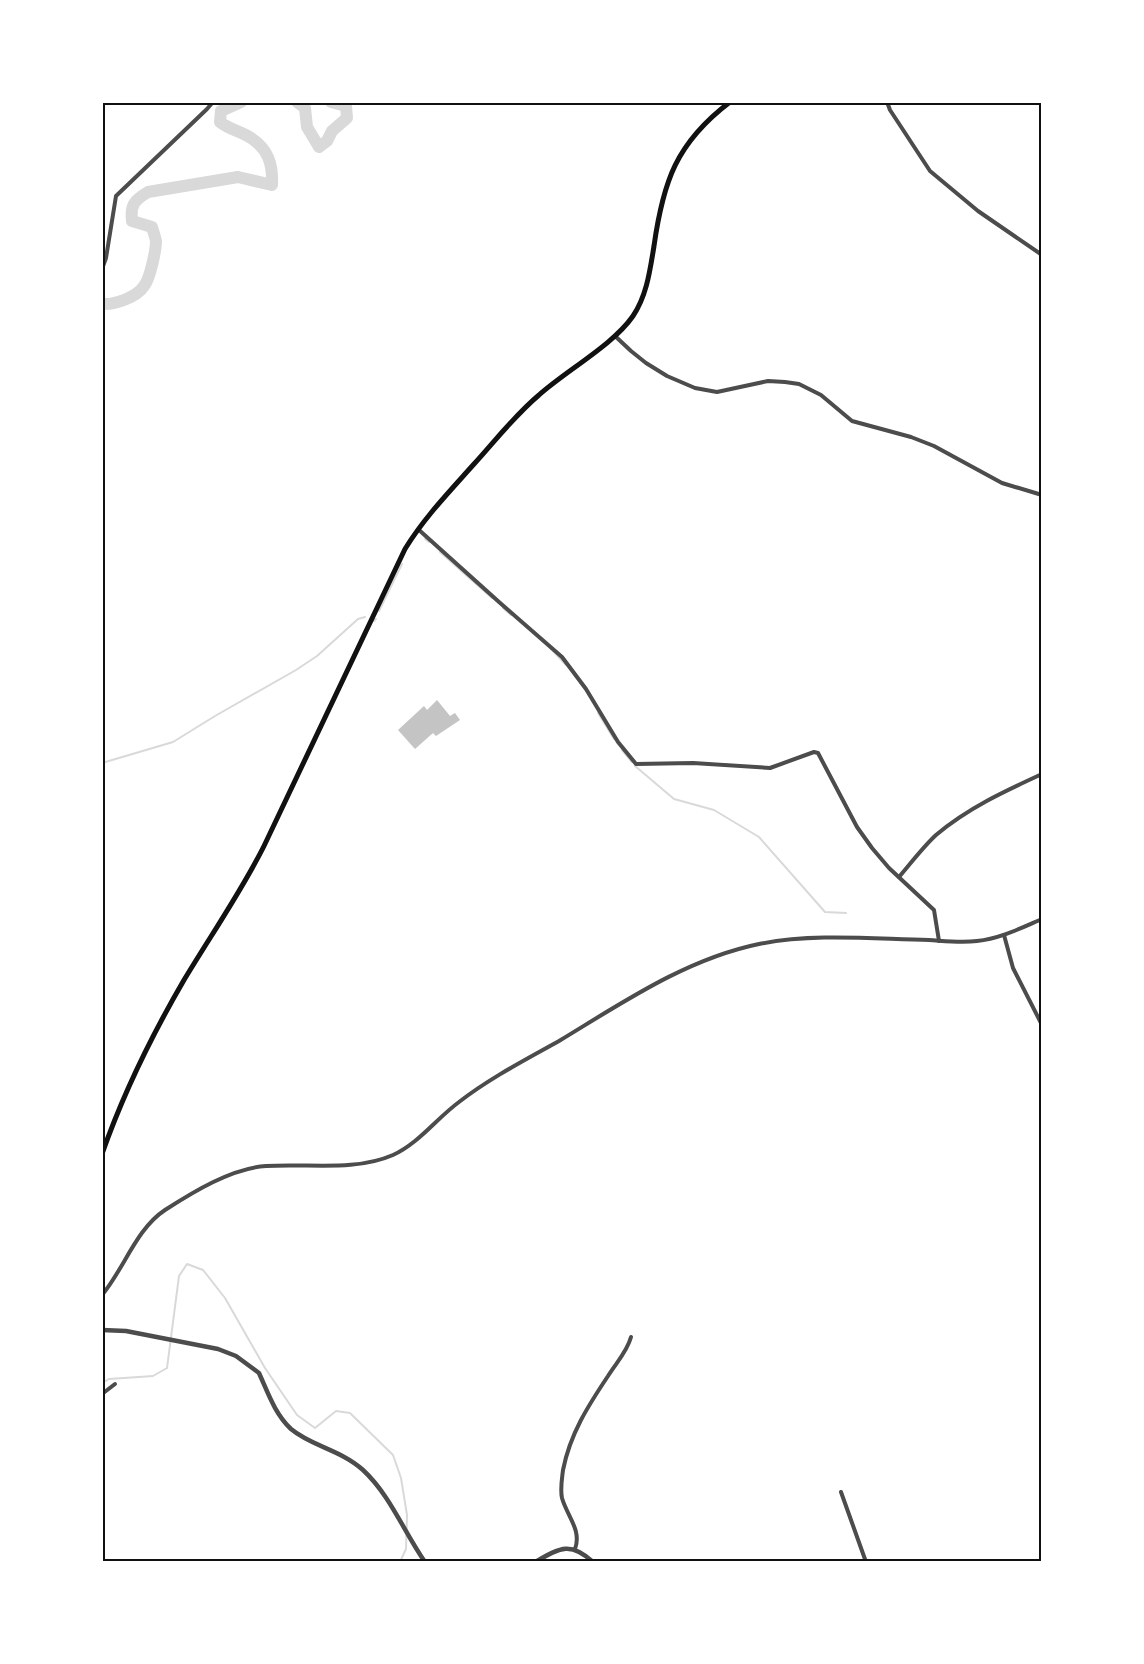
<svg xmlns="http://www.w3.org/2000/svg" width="1144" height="1664" font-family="Commissioner,sans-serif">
<rect width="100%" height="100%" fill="#fff"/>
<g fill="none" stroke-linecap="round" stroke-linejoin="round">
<g stroke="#d9d9d9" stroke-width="2">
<path d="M 425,539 L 429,542"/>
<path d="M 440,552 L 492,598"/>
<path d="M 503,608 L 511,615"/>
<path d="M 379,611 L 402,564"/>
<path d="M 374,621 L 376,619"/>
<path d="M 551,649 L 566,665"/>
<path d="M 598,713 L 614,739"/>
<path d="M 622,750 L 632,762"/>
<path d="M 102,763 L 173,742 L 215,716 L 296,670 L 317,656 L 358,619 L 365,617"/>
<path d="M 635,766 L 674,799 L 714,810 L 759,837 L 825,912 L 846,913"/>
<path d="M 102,1383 L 109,1379 L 153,1376 L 167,1368 L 179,1276 L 187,1264 L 203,1270 L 225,1298 L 265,1368 L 297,1415 L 315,1428 L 336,1411 L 350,1413 L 393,1455 L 401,1478 L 407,1515 L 406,1549 L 400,1562"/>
</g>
<g stroke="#d9d9d9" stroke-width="12">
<path d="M 297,102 L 305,108 L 307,127 L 319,147 L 327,141 L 332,131 L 347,118 L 346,106 L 331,102"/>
<path d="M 102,304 C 115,305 137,297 144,286 C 150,279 156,250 156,241 C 155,236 153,231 152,227 L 132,221 C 130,204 135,200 148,192 L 238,177 L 272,185 C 273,164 268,149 251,138 C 241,131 230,130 220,122 L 221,111 L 241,102"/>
</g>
</g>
<path fill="#c4c4c4" d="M 437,700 L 450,716 L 455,713 L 460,720 L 436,736 L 433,733 L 415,749 L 398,730 L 424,706 L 427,710 Z"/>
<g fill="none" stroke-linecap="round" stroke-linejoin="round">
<g stroke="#4c4c4c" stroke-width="4">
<path d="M 887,102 L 890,110 L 930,171 L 978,211 L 1042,255"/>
<path d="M 102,269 L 106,258 L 116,196 L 207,109 L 213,102"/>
<path d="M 615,336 L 631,351 L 646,363 L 667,376 L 695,388 L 717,392 L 768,381 L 785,382 L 799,384 L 821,395 L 852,421 L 911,437 L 934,446 L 1002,483 L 1042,495"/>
<path d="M 419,530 L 499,602 L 562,657 L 586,689 L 618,742 L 636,764 L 693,763 L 770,768 L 814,752 L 818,753 L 857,827 L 872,848 L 889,868 L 934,910 L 939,941"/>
<path d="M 899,877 C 911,863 923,847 936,835 C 968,808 1005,791 1042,774"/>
<path d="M 1004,935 L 1013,968 L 1042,1025"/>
<path d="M 102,1295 C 124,1269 136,1229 165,1210 C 193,1192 232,1168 266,1166 C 307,1163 354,1172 393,1155 C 419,1143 436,1119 459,1102 C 490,1078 525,1060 559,1041 C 622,1003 686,959 759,944 C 814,933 873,939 929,940 C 945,941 961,943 977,941 C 999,939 1021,928 1042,919"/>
<path d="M 102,1394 L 115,1384"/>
<path d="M 841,1492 L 866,1562"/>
<path d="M 575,1549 C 582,1530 567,1516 562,1498 C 560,1489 562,1479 563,1470 C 570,1434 588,1406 608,1376 C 616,1363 627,1352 631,1337"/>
</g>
<g stroke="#4c4c4c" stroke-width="4.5">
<path d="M 102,1330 L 126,1331 L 218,1349 L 236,1356 L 259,1373 C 268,1393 275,1414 291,1429 C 311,1446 341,1450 363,1470 C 390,1495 404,1532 425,1562"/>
<path d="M 535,1562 C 560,1548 570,1541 593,1562"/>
</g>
<path stroke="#111" stroke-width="5" d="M 102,1154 C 123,1094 152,1035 184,980 C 211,935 241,892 264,846 L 405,549 C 424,518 449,492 474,464 C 495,441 515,415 539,395 C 567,370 613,345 633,316 C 647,295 650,270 654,246 C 663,182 676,143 730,102"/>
</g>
<rect width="1144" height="1664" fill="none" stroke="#ffffff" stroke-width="207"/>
<rect x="104" y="104" width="936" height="1456" fill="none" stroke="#111" stroke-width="2"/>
</svg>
